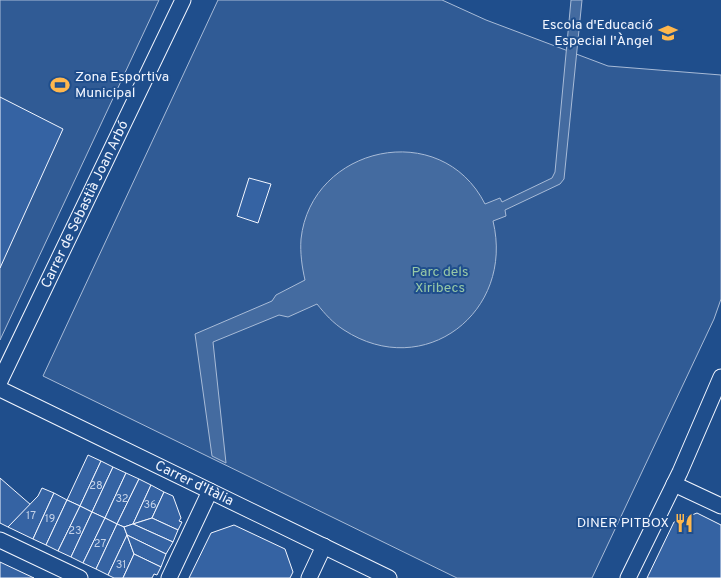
<svg xmlns="http://www.w3.org/2000/svg" width="721" height="578" font-family="Overpass,sans-serif">
<rect width="100%" height="100%" fill="#1f4e8c"/>
<g fill="#305b95" stroke="#a8bbd7">
<path d="M 0,0 L 159,0 L 0,340 Z"/>
<path d="M 218,0 L 442,0 L 486,20 L 608,66 L 721,75 L 721,299 L 714,319 L 592,578 L 457,578 L 43,376 Z"/>
</g>
<path fill="#446ba0" stroke="#a8bbd7" d="M 571,0 L 582,0 L 564,179 L 560,184 L 505,210 L 506,216 L 493,221 C 515,312 424,382 344,330 C 333,323 325,314 317,304 L 288,317 L 279,315 L 213,342 L 226,463 L 212,456 L 195,334 L 272,301 L 276,295 L 305,280 C 302,267 300,253 301,239 C 311,146 441,117 485,204 L 500,198 L 502,202 L 552,178 L 555,172 Z"/>
<g fill="#3563a3" stroke="#f2f6ff">
<path d="M 0,97 L 63,129 L 0,268 Z"/>
<path d="M 249,178 L 271,184 L 258,223 L 237,216 Z"/>
<path d="M 88,455 L 101,461 L 80,506 L 67,500 Z"/>
<path d="M 101,461 L 113,467 L 92,512 L 80,506 Z"/>
<path d="M 113,467 L 126,473 L 105,518 L 92,512 Z"/>
<path d="M 126,473 L 139,479 L 117,524 L 105,518 Z"/>
<path d="M 0,478 L 31,505 L 8,527 L 0,523 Z"/>
<path d="M 139,479 L 151,485 L 133,524 L 124,527 L 117,524 Z"/>
<path d="M 151,485 L 164,492 L 152,518 L 133,524 Z"/>
<path d="M 42,488 L 54,493 L 33,539 L 8,527 L 38,496 Z"/>
<path d="M 164,492 L 173,496 L 181,518 L 179,521 L 182,522 L 178,530 L 152,518 Z"/>
<path d="M 54,493 L 67,500 L 46,545 L 33,539 Z"/>
<path d="M 67,500 L 80,506 L 58,551 L 46,545 Z"/>
<path d="M 80,506 L 92,512 L 71,557 L 58,551 Z"/>
<path d="M 92,512 L 105,518 L 83,563 L 71,557 Z"/>
<path d="M 697,513 L 721,525 L 721,578 L 647,578 L 674,522 Z"/>
<path d="M 105,518 L 117,524 L 96,569 L 83,563 Z"/>
<path d="M 152,518 L 178,530 L 173,542 L 133,524 Z"/>
<path d="M 117,524 L 124,527 L 127,535 L 108,575 L 96,569 Z"/>
<path d="M 133,524 L 173,542 L 166,554 L 127,535 L 124,527 Z"/>
<path d="M 234,525 L 285,549 L 293,572 L 290,578 L 189,578 L 211,533 Z"/>
<path d="M 127,535 L 134,554 L 123,578 L 114,578 L 108,575 Z"/>
<path d="M 127,535 L 166,554 L 161,567 L 134,554 Z"/>
<path d="M 134,554 L 161,567 L 157,575 L 154,574 L 152,578 L 123,578 Z"/>
<path d="M 0,562 L 34,578 L 0,578 Z"/>
</g>
<g fill="none" stroke-linecap="round" stroke-linejoin="round">
<g stroke="#f2f6ff" stroke-width="17">
<g id="minor">
<path id="s1" d="M 0,381 L 183,0"/>
<path id="s2" d="M 0,389 L 389,578"/>
<path d="M 674,484 L 721,506"/>
<path d="M 0,540 L 80,578"/>
<path d="M 169,578 L 210,491"/>
<path d="M 309,578 L 324,546"/>
<path d="M 628,578 L 680,472 L 721,377"/>
</g>
</g>
<use href="#minor" stroke="#1f4e8c" stroke-width="15"/>
</g>
<defs>
<g id="school-bare" transform="scale(1.5)"><path d="M0-5L7-2L0 1L-7-2ZM-4 1L0 2.5L4 1V4Q0 6-4 4Z" fill="#ffb74d" stroke="#1f4e8c" stroke-width="2.5" paint-order="stroke"/></g>
<g id="stadium-bare" transform="scale(1.5)"><path d="M0-5a6.5 5 0 1 0 0 10a6.5 5 0 1 0 0-10ZM-3.5-1.8h7v3.6h-7Z" fill="#ffb74d" stroke="#1f4e8c" stroke-width="2.5" paint-order="stroke"/></g>
<g id="restaurant-bare" transform="scale(1.5)"><path d="M-5-6h1v4h1v-4h1v4h1v-4h1v5L-1.5 .5V6h-2V.5L-5-1ZM5-6V6H3V1.5H1.5Q1.5-4 5-6Z" fill="#ffb74d" stroke="#1f4e8c" stroke-width="2.5" paint-order="stroke"/></g>
</defs>
<g fill-rule="evenodd">
<use href="#school-bare" x="668" y="33"/>
<use href="#stadium-bare" x="60" y="85"/>
<use href="#restaurant-bare" x="684" y="523"/>
</g>
<g text-anchor="middle" dominant-baseline="central" stroke-width="4" stroke-linejoin="round" paint-order="stroke">
<g font-size="11" fill="#c3d1e8">
<text x="96" y="486">28</text>
<text x="122" y="499">32</text>
<text x="150" y="505">36</text>
<text x="31" y="516">17</text>
<text x="50" y="519">19</text>
<text x="75" y="531">23</text>
<text x="100" y="544">27</text>
<text x="121" y="565">31</text>
</g>
<g font-size="14" fill="#f2f6ff" stroke="#1f4e8c" text-anchor="end">
<text x="653" y="25">Escola d'Educació<tspan x="653" dy="16">Especial l'Àngel</tspan></text>
<text x="75" y="77" text-anchor="start">Zona Esportiva<tspan x="75" dy="16">Municipal</tspan></text>
<text x="669" y="523">DINER PITBOX</text>
</g>
<g font-size="14" fill="#f2f6ff" stroke="#1f4e8c">
<text stroke="none"><textPath href="#s1" startOffset="196">Carrer de Sebastià Joan Arbó</textPath></text>
<text stroke="none"><textPath href="#s2" startOffset="216">Carrer d'Itàlia</textPath></text>
</g>
<g font-size="14" fill="#97c8a6" stroke="#1f4e8c">
<text x="440" y="272">Parc dels<tspan x="440" dy="16">Xiribecs</tspan></text>
</g>
</g>
</svg>
